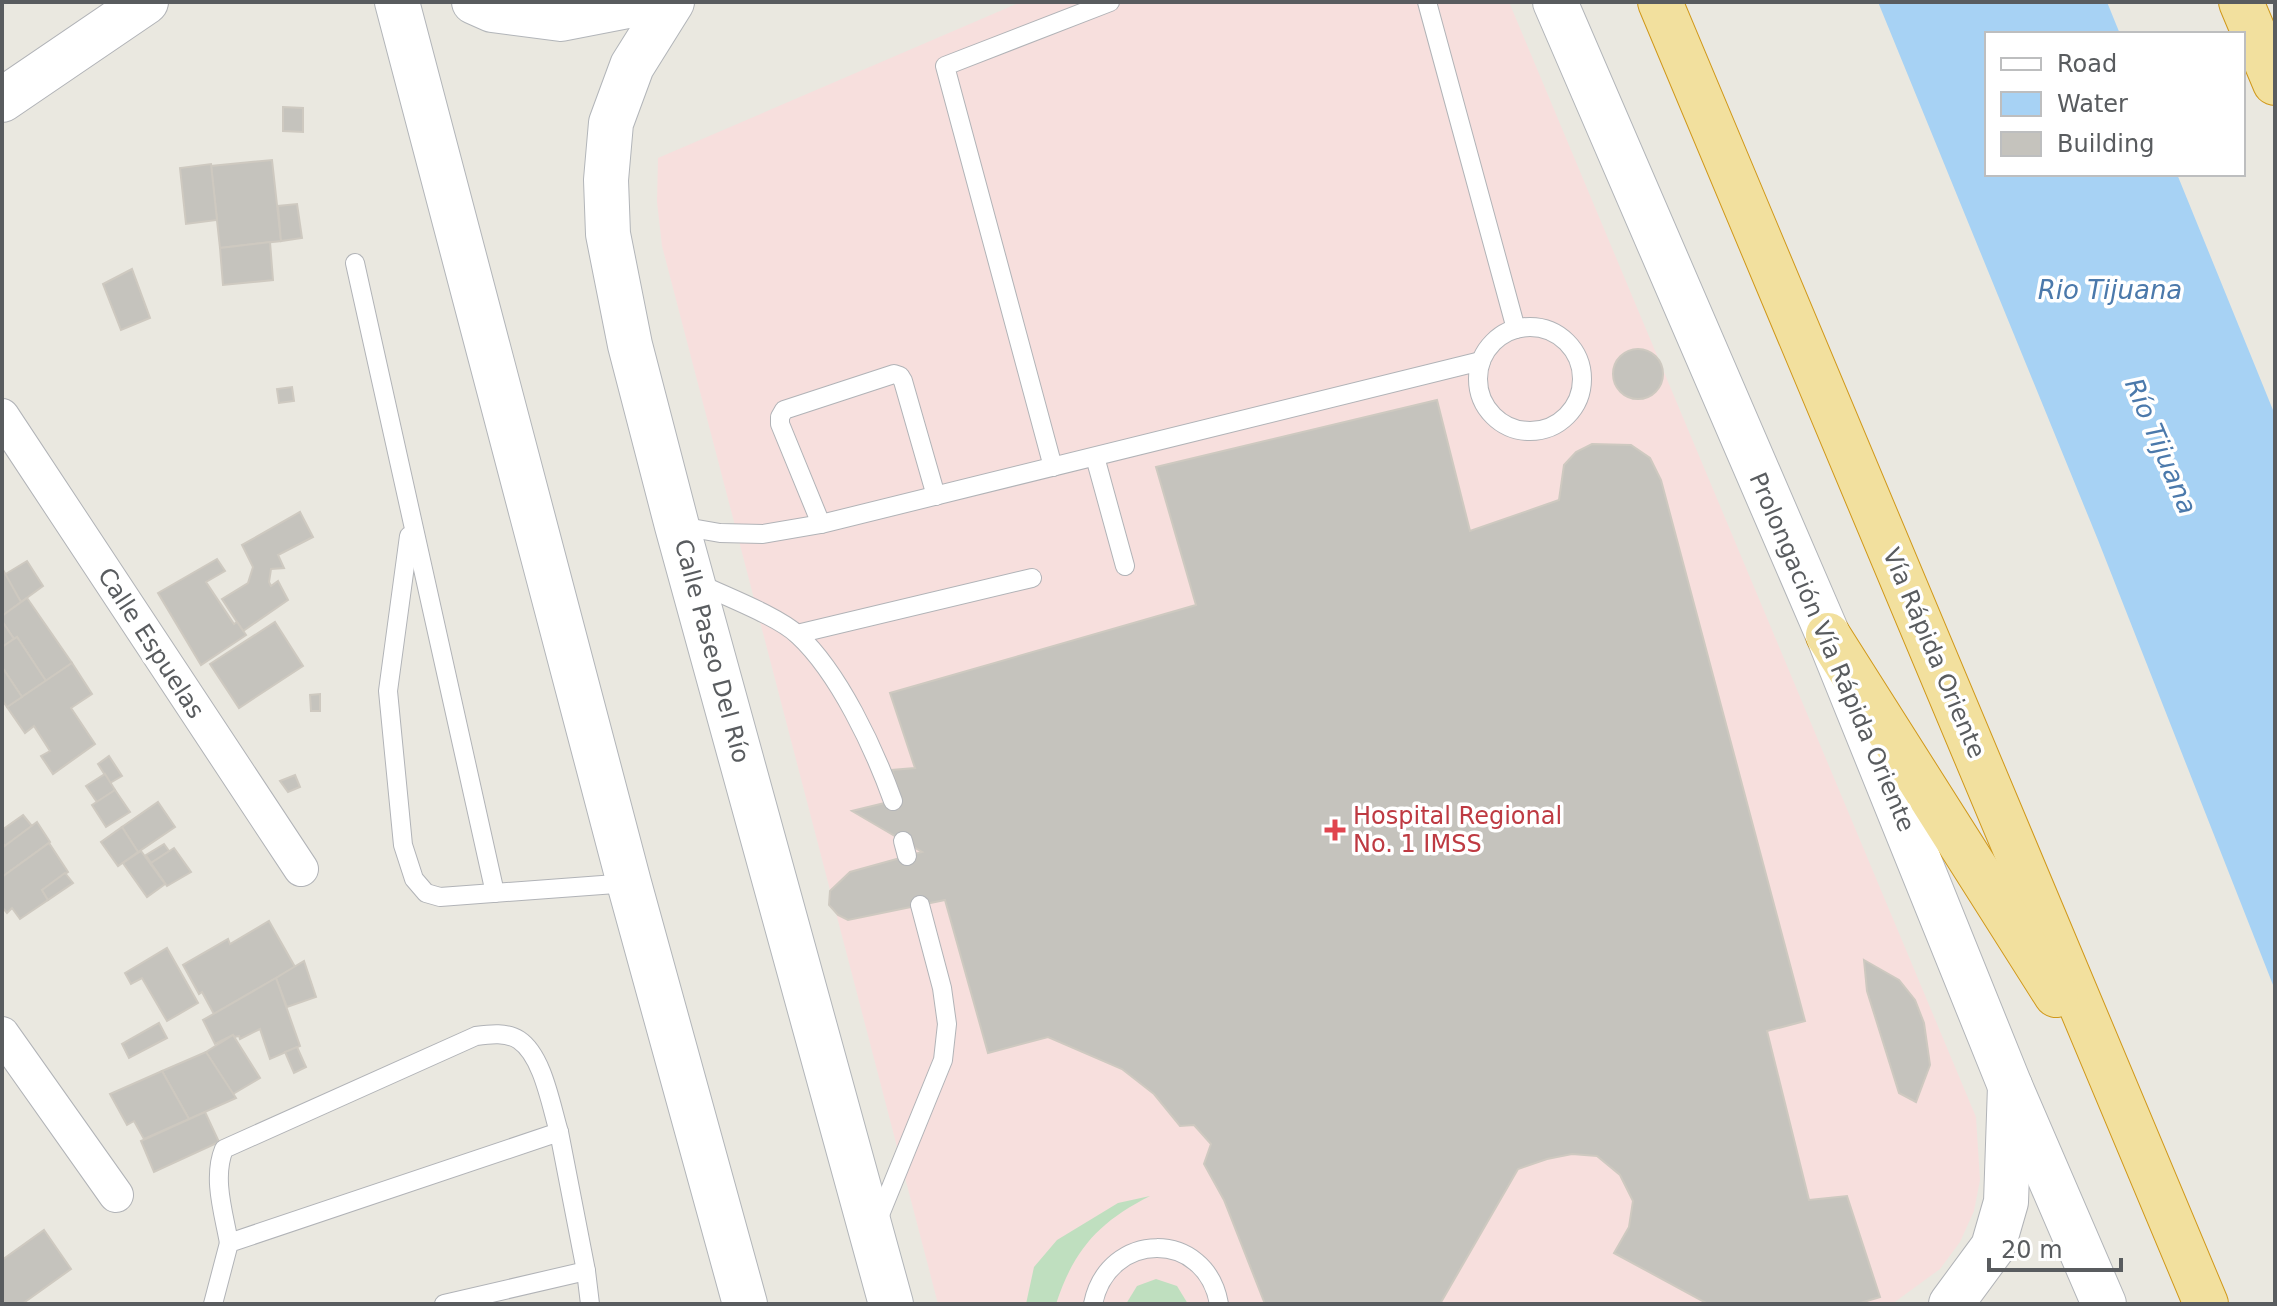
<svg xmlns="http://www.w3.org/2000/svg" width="2277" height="1306" font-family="'DejaVu Sans',sans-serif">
<rect width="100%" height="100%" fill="#eae8e0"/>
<path fill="#f7dfdd" d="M 1021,2 L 1509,2 L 1976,1117 L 1980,1180 L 1974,1211 L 1960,1242 L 1940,1269 L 1892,1304 L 938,1304 L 662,246 L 657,202 L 658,158 Z"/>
<g fill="#bfdfbf">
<path d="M 1150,1196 C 1099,1222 1074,1249 1056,1304 L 1026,1304 L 1034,1267 L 1057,1240 L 1118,1203 Z"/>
<path d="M 1156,1279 L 1177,1286 L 1188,1304 L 1126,1304 L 1137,1286 Z"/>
</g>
<path fill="#a7d2f4" d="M 1878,2 L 2107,2 L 2120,34 L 1987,34 L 1987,174 L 2177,174 L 2275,415 L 2275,990 L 2098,540 Z"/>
<g fill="#c5c3bd" stroke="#cec9c0" stroke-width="2">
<path d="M 283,107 L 303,108 L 303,132 L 283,131 Z"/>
<path d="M 272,160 L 281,241 L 220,248 L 211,166 Z"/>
<path d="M 211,164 L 217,220 L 186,224 L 180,168 Z"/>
<path d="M 297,204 L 302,238 L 281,241 L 278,206 Z"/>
<path d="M 270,242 L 273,280 L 223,285 L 220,248 Z"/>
<path d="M 132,269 L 150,318 L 121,330 L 103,284 Z"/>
<circle cx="1638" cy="374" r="25"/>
<path d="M 292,387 L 294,401 L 279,403 L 277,389 Z"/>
<path d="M 1437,400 L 1470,531 L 1559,500 L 1564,465 L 1576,452 L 1592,444 L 1631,445 L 1650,458 L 1661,480 L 1805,1021 L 1767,1031 L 1809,1200 L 1847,1196 L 1880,1297 L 1857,1304 L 1708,1304 L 1614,1253 L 1629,1227 L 1633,1201 L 1620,1175 L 1597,1156 L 1572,1154 L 1547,1159 L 1518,1169 L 1440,1304 L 1265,1304 L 1224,1200 L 1204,1164 L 1211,1144 L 1194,1125 L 1180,1126 L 1154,1094 L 1122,1069 L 1048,1037 L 988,1053 L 945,900 L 848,920 L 838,915 L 829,905 L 830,891 L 850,872 L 922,852 L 852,811 L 901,799 L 892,770 L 915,768 L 890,693 L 1196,605 L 1156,467 Z"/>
<path d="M 300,512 L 313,537 L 278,555 L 284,568 L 271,569 L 269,582 L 271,586 L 278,581 L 288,600 L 243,631 L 222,599 L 248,583 L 253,567 L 242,545 Z"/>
<path d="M 217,559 L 225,571 L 206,582 L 234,624 L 237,622 L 246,635 L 201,665 L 158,593 Z"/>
<path d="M 27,561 L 43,586 L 21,602 L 4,575 Z"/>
<path d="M 2,568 L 21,602 L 2,616 Z"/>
<path d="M 27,598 L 72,663 L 46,681 L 17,637 L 14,639 L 2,621 L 2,616 Z"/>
<path d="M 2,621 L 14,639 L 4,646 L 2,643 Z"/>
<path d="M 275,622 L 303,666 L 239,708 L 210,664 Z"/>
<path d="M 17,637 L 46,681 L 22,697 L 2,667 L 2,647 Z"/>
<path d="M 72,663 L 92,694 L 71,708 L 95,744 L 53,774 L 41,756 L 50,751 L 34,726 L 25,733 L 7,707 Z"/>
<path d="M 2,667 L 22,697 L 7,707 L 2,700 Z"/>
<path d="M 320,694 L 320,711 L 311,711 L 310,695 Z"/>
<path d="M 109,756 L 122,776 L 110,783 L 98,764 Z"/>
<path d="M 105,774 L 115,790 L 97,802 L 86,786 Z"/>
<path d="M 295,775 L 300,787 L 288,792 L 280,781 Z"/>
<path d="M 115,790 L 130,812 L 106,827 L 92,805 Z"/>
<path d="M 158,802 L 175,827 L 138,852 L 122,827 Z"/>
<path d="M 23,815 L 32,826 L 5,846 L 2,842 L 2,830 Z"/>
<path d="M 37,822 L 50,842 L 2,877 L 2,848 Z"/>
<path d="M 122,827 L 138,852 L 118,866 L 101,842 Z"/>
<path d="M 49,843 L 68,872 L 42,890 L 48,900 L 20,919 L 12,908 L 7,913 L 2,907 L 2,877 Z"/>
<path d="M 164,844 L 169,851 L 151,863 L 146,855 Z"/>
<path d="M 174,848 L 191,872 L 167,886 L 151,863 Z"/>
<path d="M 141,851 L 165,884 L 147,897 L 123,863 Z"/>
<path d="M 65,873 L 73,883 L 48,900 L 42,890 Z"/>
<path d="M 269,921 L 295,967 L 214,1014 L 202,992 L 199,994 L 183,965 L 228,939 L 230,944 Z"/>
<path d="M 167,948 L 198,1003 L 167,1021 L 142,978 L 131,984 L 125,973 Z"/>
<path d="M 1864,960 L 1899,980 L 1915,1000 L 1924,1023 L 1930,1065 L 1916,1102 L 1899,1093 L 1867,991 Z"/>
<path d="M 304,961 L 316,997 L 287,1007 L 276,978 Z"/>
<path d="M 276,978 L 300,1046 L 270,1059 L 260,1029 L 240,1039 L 239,1036 L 235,1037 L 233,1035 L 215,1044 L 203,1020 Z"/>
<path d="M 159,1023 L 167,1038 L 129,1058 L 122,1044 Z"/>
<path d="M 233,1035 L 260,1078 L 233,1094 L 206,1052 Z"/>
<path d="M 297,1047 L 306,1067 L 294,1073 L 285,1052 Z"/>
<path d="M 206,1052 L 236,1098 L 189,1119 L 162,1071 Z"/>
<path d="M 162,1071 L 189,1119 L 144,1139 L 134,1121 L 127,1125 L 110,1094 Z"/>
<path d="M 205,1112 L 219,1142 L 154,1172 L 141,1141 Z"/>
<path d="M 44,1230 L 71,1269 L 22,1304 L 2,1304 L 2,1260 Z"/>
</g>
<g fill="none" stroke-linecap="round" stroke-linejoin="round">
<g stroke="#b1b3b7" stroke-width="20">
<g id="service">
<path d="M 1427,2 L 1516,329"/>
<path d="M 355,263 L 495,893"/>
<circle cx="1530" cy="379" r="52"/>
<path d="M 1095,457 L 1125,566"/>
<path d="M 1053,467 L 945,66 L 1110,2"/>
<path d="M 821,524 L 780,424 L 780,417 L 784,410 L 894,374 L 900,376 L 903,381 L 936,496"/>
<path d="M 680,526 L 720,533 L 763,534 L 821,524 L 1481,361"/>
<path d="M 409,536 L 388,691 L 403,845 L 414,879 L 426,893 L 440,897 L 629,883"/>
<path d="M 698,583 C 724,596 778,616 798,635 C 839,673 874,748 893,801"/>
<path d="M 797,634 L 1032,578"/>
<path d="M 903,841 L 907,856"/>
<path d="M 877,1222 L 943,1060 L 947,1024 L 942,988 L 920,905"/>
<path d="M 229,1243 C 224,1214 212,1178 224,1149 L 476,1036 C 490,1034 507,1032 519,1040 C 543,1056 551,1106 559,1132"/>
<path d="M 213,1304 L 229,1243 L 559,1132 L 586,1271 L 590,1304"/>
<path d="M 444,1304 L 586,1271"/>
<path d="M 1093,1304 C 1108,1230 1206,1229 1219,1304"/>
</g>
</g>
<g stroke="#b1b3b7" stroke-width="36">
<g id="minor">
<path d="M 2,416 L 301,869"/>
<path d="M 2,1034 L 116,1195"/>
</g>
</g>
<g stroke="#b1b3b7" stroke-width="46">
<g id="tertiary">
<path d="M 2,100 L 146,2"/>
<path d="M 1951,1304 L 1993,1247 L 2006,1202 L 2010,1086"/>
</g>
</g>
<g stroke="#b2b5b9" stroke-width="46">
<g id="secondary">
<path d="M 397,2 L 629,883 L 745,1304"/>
<path d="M 474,2 L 492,10 L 561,19 L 628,6 L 635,2"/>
<path d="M 672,2 L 632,66 L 611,123 L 606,180 L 608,234 L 630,345 L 677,526 L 891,1304"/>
<path d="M 1555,2 L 1828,635 L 2010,1086 L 2104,1304"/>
</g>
</g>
<g stroke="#d0981a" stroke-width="46">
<g id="trunk">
<path d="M 1660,2 L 2206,1304"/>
<path d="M 2241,2 L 2275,83"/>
<path d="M 1828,635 L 2056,995"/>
</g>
</g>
<use href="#service" stroke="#fff" stroke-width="18"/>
<use href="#minor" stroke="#fff" stroke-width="34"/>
<use href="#tertiary" stroke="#fff" stroke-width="44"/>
<use href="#secondary" stroke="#fff" stroke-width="44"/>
<use href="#trunk" stroke="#f2e09e" stroke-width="44"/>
</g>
<path fill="#e0444e" stroke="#fff" stroke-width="3" d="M1331 818h8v8h8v8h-8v8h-8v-8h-8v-8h8z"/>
<g text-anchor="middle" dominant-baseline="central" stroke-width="7" stroke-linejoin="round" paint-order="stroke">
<g font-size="24" fill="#595c5f" stroke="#fff">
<text transform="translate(151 643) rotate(57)">Calle Espuelas</text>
<text transform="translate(712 651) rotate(75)">Calle Paseo Del Río</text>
<text transform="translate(1832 652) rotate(67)">Prolongación Vía Rápida Oriente</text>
<text transform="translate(1934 653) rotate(67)">Vía Rápida Oriente</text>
</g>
<g font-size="24" fill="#be3a42" stroke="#fff" text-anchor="start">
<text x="1353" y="816">Hospital Regional<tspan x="1353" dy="28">No. 1 IMSS</tspan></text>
</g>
<g font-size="26" font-style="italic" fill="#4b79ab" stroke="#fff">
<text x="2110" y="290">Rio Tijuana</text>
<text transform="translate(2161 446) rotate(67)">Río Tijuana</text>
</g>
</g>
<rect width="2277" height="1306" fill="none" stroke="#595c5f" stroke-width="8"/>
<rect x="1985" y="32" width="260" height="144" fill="#ffffff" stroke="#bdbebf" stroke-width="2"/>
<rect x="2001" y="58" width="40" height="12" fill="#ffffff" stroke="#bdbebf" stroke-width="2"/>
<text x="2057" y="72" font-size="24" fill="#595c5f">Road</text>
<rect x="2001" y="92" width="40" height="24" fill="#a7d2f4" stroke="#bdbebf" stroke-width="2"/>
<text x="2057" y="112" font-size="24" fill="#595c5f">Water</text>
<rect x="2001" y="132" width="40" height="24" fill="#c5c3bd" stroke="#bdbebf" stroke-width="2"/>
<text x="2057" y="152" font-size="24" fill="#595c5f">Building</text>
<path d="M1989 1258v12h132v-12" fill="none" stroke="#595c5f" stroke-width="4"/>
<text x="2001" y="1258" font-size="24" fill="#595c5f" stroke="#ffffff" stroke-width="6" paint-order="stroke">20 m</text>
</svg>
